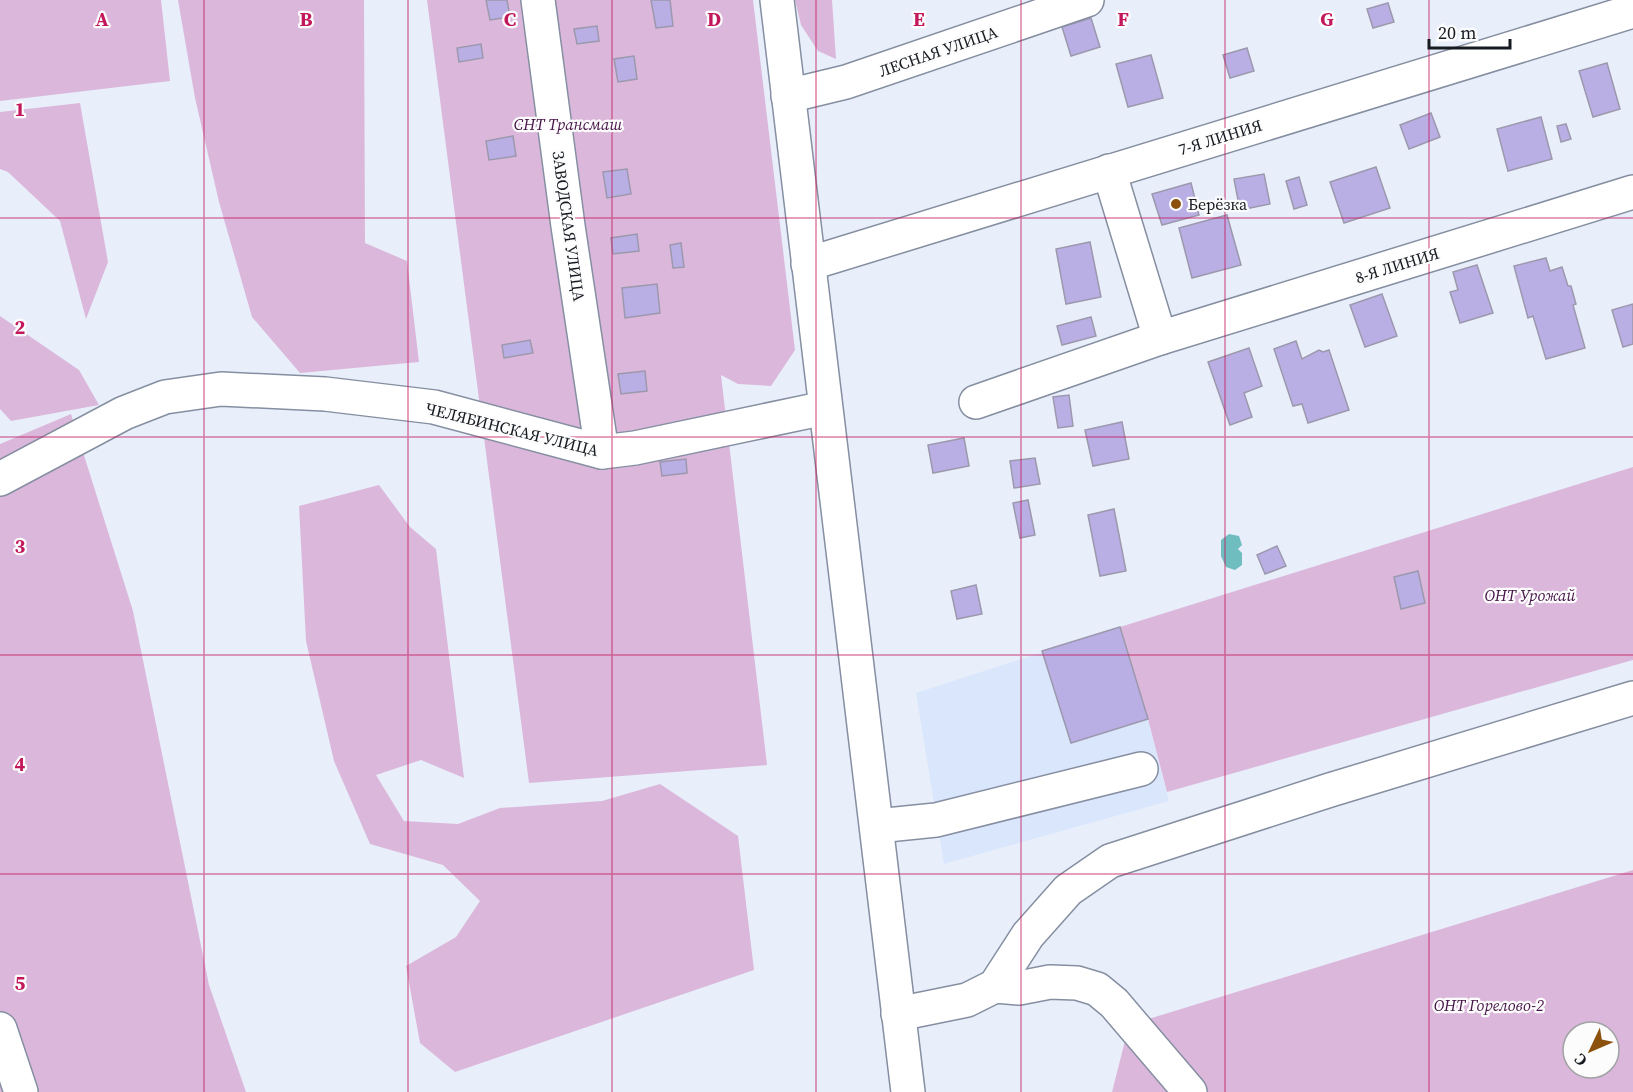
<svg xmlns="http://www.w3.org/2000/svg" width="1633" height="1092" font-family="'Source Serif 4',serif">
<rect width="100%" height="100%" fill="#e8effb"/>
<path fill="#dae6fc" d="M 1120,627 L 1148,719 L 1169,801 L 944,864 L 916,693 Z"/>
<g fill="#dbb8db" fill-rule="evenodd">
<path d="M 0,0 L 161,0 L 170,81 L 0,101 Z"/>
<path d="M 178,0 L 364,0 L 365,243 L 407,261 L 419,362 L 300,373 L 252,317 L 219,202 L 195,98 Z"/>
<path d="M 427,0 L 753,0 L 795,350 L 771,386 L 738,384 L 721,375 L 767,765 L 529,783 Z"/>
<path d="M 795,0 L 832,0 L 836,59 L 818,51 L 801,25 Z"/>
<path d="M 80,103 L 108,262 L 86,319 L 60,221 L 8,172 L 0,169 L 0,112 Z"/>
<path d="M 0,316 L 79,370 L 99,405 L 11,421 L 0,409 Z"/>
<path d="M 71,414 L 133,611 L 209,985 L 246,1092 L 0,1092 L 0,444 Z"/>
<path d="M 1633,467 L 1633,660 L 1167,792 L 1148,719 L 1120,627 Z"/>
<path d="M 379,485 L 410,527 L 436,549 L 464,778 L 421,760 L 376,775 L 404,821 L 458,824 L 500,808 L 602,801 L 660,784 L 738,836 L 754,970 L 455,1072 L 420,1043 L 406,966 L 456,937 L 480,901 L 443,865 L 370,844 L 334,761 L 306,641 L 299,506 Z"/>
<path d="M 1633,870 L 1633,1092 L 1112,1092 L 1129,1025 ZM 1573,1032 L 1609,1032 L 1609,1068 L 1573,1068 Z"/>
</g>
<path fill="#70bdc0" d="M 1229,534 L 1239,536 L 1242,545 L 1238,549 L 1242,553 L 1242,565 L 1235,570 L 1226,567 L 1221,556 L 1221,540 Z"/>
<g fill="#baafe5" stroke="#9c98ad" stroke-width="1.5">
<path d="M 486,0 L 507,0 L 510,17 L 490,20 Z"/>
<path d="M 651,0 L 670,0 L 673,26 L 656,28 Z"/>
<path d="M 1388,3 L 1394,22 L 1373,28 L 1367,9 Z"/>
<path d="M 1091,18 L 1100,47 L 1071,56 L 1062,27 Z"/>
<path d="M 597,26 L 599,41 L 577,44 L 574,29 Z"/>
<path d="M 481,44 L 483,58 L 459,62 L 457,48 Z"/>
<path d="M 1247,48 L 1254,71 L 1230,78 L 1223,55 Z"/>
<path d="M 1151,55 L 1163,98 L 1128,107 L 1116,64 Z"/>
<path d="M 634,56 L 637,79 L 618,82 L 614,59 Z"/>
<path d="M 1607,63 L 1620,109 L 1593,117 L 1579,71 Z"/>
<path d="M 1431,113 L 1440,137 L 1409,149 L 1400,125 Z"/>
<path d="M 1541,117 L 1552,159 L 1508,171 L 1497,129 Z"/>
<path d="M 1566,124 L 1571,139 L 1561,142 L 1557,126 Z"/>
<path d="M 513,136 L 516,156 L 489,160 L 486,141 Z"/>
<path d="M 1376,167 L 1390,208 L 1344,223 L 1330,182 Z"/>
<path d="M 627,169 L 631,194 L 607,198 L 603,172 Z"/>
<path d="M 1264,174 L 1270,204 L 1240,210 L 1234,179 Z"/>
<path d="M 1299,177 L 1307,205 L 1294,209 L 1286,181 Z"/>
<path d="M 1191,183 L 1199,215 L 1162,225 L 1152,194 Z"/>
<path d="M 1227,215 L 1241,265 L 1192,278 L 1179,228 Z"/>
<path d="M 637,234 L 639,251 L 613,254 L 611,238 Z"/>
<path d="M 1090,242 L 1101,297 L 1066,304 L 1056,249 Z"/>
<path d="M 681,243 L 684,267 L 673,268 L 670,245 Z"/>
<path d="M 1546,258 L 1550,271 L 1562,267 L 1568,286 L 1571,286 L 1576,304 L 1573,305 L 1585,348 L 1546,359 L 1533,316 L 1528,318 L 1514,266 Z"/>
<path d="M 1477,265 L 1493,313 L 1460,323 L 1450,292 L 1458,290 L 1453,272 Z"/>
<path d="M 657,284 L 660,313 L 625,318 L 622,288 Z"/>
<path d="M 1382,294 L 1397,336 L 1365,347 L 1350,305 Z"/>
<path d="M 1633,304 L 1633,344 L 1623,347 L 1612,310 Z"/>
<path d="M 1091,317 L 1096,336 L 1062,345 L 1057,326 Z"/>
<path d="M 530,340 L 533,353 L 504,358 L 502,345 Z"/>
<path d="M 1296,341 L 1302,359 L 1319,350 L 1323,352 L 1329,350 L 1349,410 L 1308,423 L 1302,404 L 1293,406 L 1274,349 Z"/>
<path d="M 1249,348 L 1262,386 L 1244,393 L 1252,417 L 1230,425 L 1208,362 Z"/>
<path d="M 645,371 L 647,391 L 621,394 L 618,374 Z"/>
<path d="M 1069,395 L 1073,426 L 1058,428 L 1053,397 Z"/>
<path d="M 1122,422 L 1129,459 L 1093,466 L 1085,430 Z"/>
<path d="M 964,438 L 969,466 L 933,473 L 928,445 Z"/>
<path d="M 1035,458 L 1040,484 L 1014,488 L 1010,461 Z"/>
<path d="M 686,459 L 687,473 L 662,476 L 660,462 Z"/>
<path d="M 1028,500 L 1035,535 L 1020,538 L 1013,503 Z"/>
<path d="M 1114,509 L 1126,571 L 1100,576 L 1088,515 Z"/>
<path d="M 1277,546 L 1286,566 L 1265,574 L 1257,555 Z"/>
<path d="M 1418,571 L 1425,603 L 1401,609 L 1394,577 Z"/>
<path d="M 976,585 L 982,614 L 957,619 L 951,591 Z"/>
<path d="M 1120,627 L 1148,719 L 1071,743 L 1042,651 Z"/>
</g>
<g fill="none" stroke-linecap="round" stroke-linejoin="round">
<g stroke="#858fa1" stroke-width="36">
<g id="minor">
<path d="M 538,0 L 568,226 L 602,452"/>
<path d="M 777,0 L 908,1092"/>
<path d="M 788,96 L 846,82 L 1087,0"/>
<path d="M 1109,171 L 1160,338 L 1633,192"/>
<path d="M 808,264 L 1633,11"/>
<path d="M 976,402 L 1160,338"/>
<path d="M 0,479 L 124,413 L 165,397 L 221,389 L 325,394 L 434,407 L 602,452 L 635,448 L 825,408"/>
<path d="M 877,826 L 936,820 L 1141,769"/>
<path d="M 995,986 L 1019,988 L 1050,982 L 1077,983 L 1097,989 L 1114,1003 L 1190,1092"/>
<path d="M 898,1014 L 967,1000 L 995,986 L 1028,935 L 1068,890 L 1110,861 L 1330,790 L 1633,698"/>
<path d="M 0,1029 L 21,1092"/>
</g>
</g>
<use href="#minor" stroke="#fff" stroke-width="33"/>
</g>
<path fill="none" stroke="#c2185b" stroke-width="1.5" stroke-opacity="0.55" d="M 204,0 L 204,1092M 408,0 L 408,1092M 612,0 L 612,1092M 816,0 L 816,1092M 1021,0 L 1021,1092M 1225,0 L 1225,1092M 1429,0 L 1429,1092M 0,218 L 1633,218M 0,437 L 1633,437M 0,655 L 1633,655M 0,874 L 1633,874"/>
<circle fill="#8c510c" stroke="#fcfcfc" stroke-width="2" cx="1176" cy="204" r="6"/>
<g text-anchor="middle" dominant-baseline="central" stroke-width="4.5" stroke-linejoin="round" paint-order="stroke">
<g font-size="16" fill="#161a21" stroke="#fcfcfc">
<text transform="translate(938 51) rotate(-19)">ЛЕСНАЯ УЛИЦА</text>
<text transform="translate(1220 137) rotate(-17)">7-Я ЛИНИЯ</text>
<text transform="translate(569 226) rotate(82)">ЗАВОДСКАЯ УЛИЦА</text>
<text transform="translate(1397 265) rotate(-17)">8-Я ЛИНИЯ</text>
<text transform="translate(512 429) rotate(14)">ЧЕЛЯБИНСКАЯ УЛИЦА</text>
</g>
<g font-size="16" font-style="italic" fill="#461348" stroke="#fcfcfc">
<text x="568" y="124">СНТ Трансмаш</text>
<text x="1530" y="595">ОНТ Урожай</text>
<text x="1489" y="1005">ОНТ Горелово-2</text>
</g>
<g font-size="16" fill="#161a21" stroke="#fcfcfc" text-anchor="start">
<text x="1188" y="204">Берёзка</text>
</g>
</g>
<g font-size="20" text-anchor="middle" font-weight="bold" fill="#c2185b" stroke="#fcfcfc" stroke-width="4.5" stroke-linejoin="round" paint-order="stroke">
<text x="102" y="26">A</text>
<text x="306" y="26">B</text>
<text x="510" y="26">C</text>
<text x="714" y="26">D</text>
<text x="919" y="26">E</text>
<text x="1123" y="26">F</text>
<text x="1327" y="26">G</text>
<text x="20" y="116">1</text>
<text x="20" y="334">2</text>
<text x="20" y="553">3</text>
<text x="20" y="771">4</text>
<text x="20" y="990">5</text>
</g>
<g transform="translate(1591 1050) rotate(226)"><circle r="28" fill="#fcfcfc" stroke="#a0a2a4" stroke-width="1.5"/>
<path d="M0-4.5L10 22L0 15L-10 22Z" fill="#8c510c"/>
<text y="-9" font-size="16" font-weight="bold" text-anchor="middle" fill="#161a21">С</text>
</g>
<path d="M1429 39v9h81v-9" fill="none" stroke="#161a21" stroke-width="3"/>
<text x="1438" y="39" font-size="18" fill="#161a21" stroke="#fcfcfc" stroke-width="4.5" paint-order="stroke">20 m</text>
</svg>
